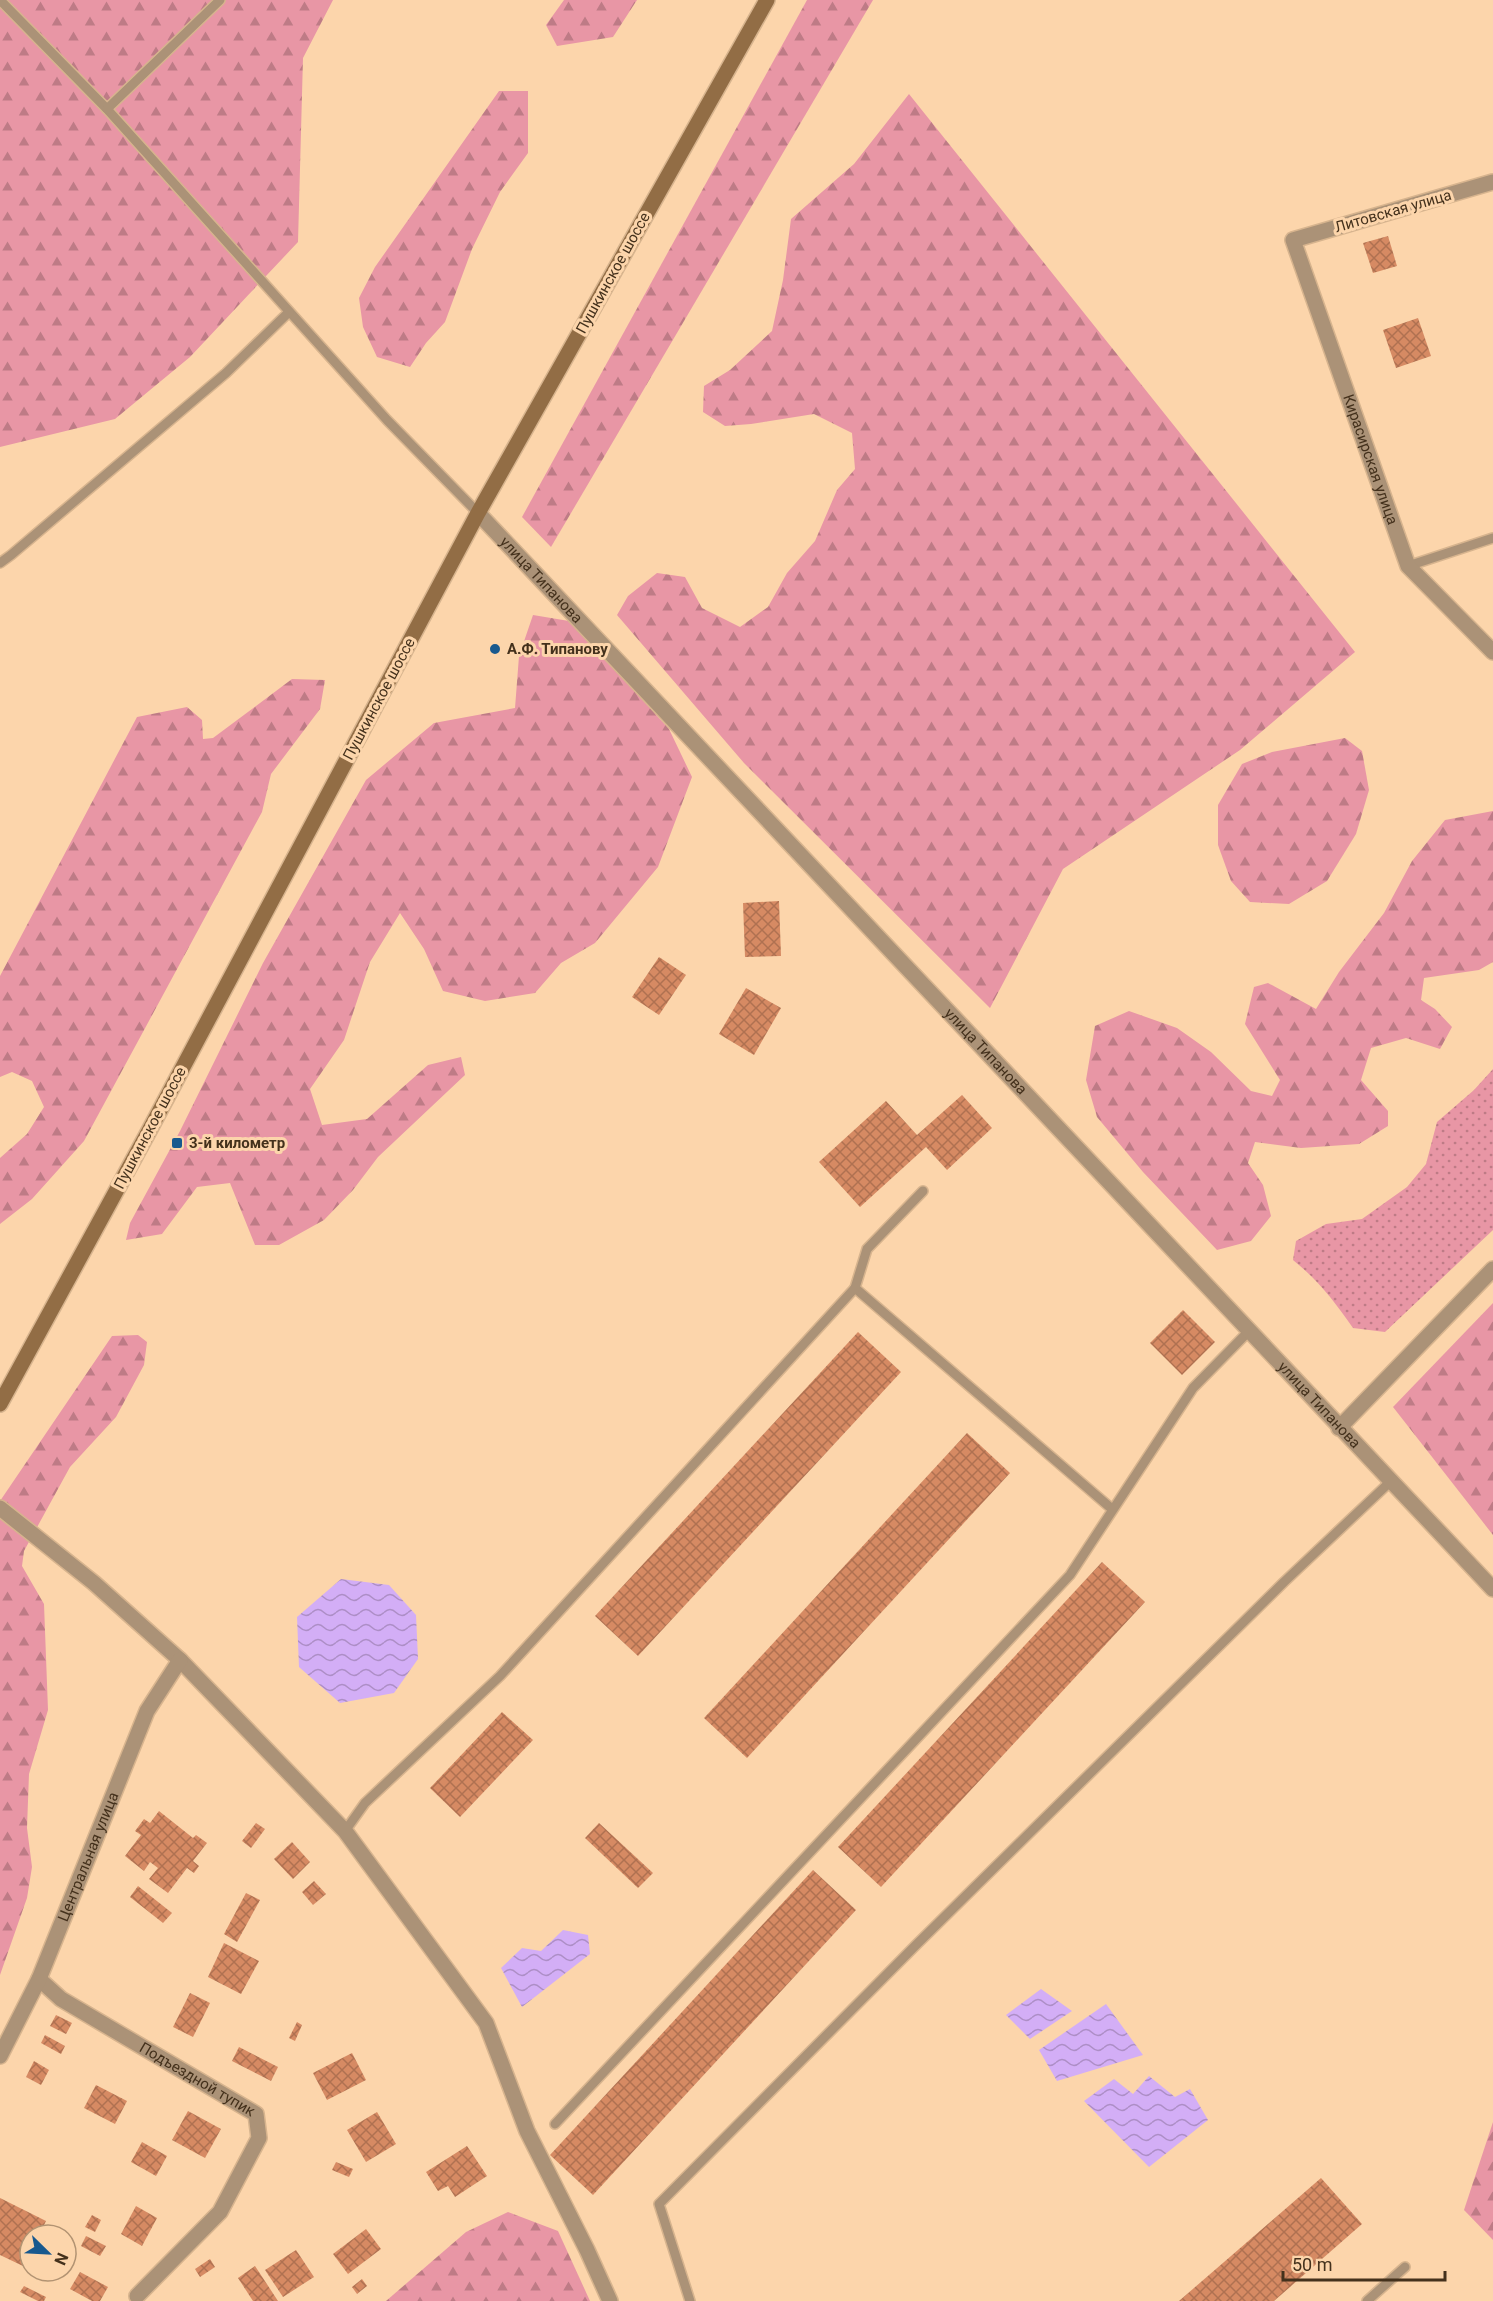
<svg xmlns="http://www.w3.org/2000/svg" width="1493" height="2301" font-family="Roboto,sans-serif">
<defs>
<pattern id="grass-dots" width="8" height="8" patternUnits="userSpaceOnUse" patternTransform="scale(1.5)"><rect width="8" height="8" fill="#e896a5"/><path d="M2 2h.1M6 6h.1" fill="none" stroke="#be7b86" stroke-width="1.8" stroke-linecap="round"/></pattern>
<pattern id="forest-firs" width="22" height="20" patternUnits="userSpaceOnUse" patternTransform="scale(1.5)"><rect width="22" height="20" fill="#e896a5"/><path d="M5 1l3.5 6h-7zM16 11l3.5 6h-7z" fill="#be7b86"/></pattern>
<pattern id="water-waves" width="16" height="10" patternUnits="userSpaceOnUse" patternTransform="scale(1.5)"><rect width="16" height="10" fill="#d3aef6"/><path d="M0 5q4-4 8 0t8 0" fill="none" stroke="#ad8ec6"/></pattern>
<pattern id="building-cross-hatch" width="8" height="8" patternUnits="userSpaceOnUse" patternTransform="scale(1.5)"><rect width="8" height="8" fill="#d68a63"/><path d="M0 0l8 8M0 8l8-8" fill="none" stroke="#af7151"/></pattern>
</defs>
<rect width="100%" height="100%" fill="#fcd5ab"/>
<path fill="url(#grass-dots)" d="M 1493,1069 L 1493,1230 L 1385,1332 L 1353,1328 C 1335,1302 1318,1280 1293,1260 L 1296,1241 L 1326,1224 L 1362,1219 L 1407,1187 L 1426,1164 L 1437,1122 L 1474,1090 Z"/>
<g fill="url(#forest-firs)">
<path d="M 0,0 L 333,0 L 303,58 L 298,242 L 190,357 L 115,419 L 0,447 Z"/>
<path d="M 564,0 L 637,0 L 613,37 L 557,46 L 546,25 Z"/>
<path d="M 807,0 L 873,0 L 551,547 L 522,517 Z"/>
<path d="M 499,91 L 528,91 L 528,153 L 500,192 L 472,249 L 445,322 L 426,343 L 410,367 L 377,357 L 363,327 L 359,298 L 375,267 Z"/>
<path d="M 909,94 L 1355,652 L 1240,750 L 1063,869 L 990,1008 L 744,763 L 617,615 L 628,596 L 657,573 L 685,577 L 702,608 L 740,627 L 768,607 L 787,573 L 815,541 L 837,490 L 855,469 L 852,433 L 814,414 L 751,424 L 725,426 L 703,412 L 704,386 L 730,370 L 772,331 L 783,280 L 791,219 L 854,164 Z"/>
<path d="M 533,615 L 581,623 L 627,683 L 669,729 L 692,777 L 658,867 L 595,943 L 561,963 L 535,993 L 485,1001 L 443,991 L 424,949 L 400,913 L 370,962 L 344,1040 L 310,1089 L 322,1125 L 367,1119 L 428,1065 L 461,1057 L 465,1075 L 378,1157 L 353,1190 L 324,1220 L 279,1245 L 255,1245 L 230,1183 L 197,1187 L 162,1234 L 126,1240 L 130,1223 L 180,1131 L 263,963 L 366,780 L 434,723 L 515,708 L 519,656 Z"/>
<path d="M 292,679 L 325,680 L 320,709 L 271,774 L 262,812 L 84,1141 L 32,1199 L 0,1224 L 0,1158 L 27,1134 L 44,1107 L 32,1081 L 12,1072 L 0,1077 L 0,976 L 137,717 L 187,707 L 202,720 L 203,739 L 213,738 Z"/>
<path d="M 1345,738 L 1362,751 L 1369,790 L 1356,834 L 1327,881 L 1289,904 L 1250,902 L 1231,881 L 1218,845 L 1218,805 L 1242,764 L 1272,752 Z"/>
<path d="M 1493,811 L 1493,962 L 1479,970 L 1424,978 L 1421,1000 L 1435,1009 L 1452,1027 L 1440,1049 L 1406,1038 L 1371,1048 L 1361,1080 L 1388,1111 L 1388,1126 L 1359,1144 L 1301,1148 L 1255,1142 L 1248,1163 L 1263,1185 L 1271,1216 L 1251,1241 L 1217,1250 L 1143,1172 L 1097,1117 L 1086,1080 L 1095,1026 L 1129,1011 L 1177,1028 L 1211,1052 L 1251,1091 L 1272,1096 L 1280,1080 L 1245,1024 L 1254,987 L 1268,983 L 1316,1009 L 1339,972 L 1384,913 L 1412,861 L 1445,820 Z"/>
<path d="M 1493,1303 L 1493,1535 L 1393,1407 Z"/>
<path d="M 138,1335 L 147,1342 L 144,1365 L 116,1417 L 70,1467 L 24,1551 L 22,1566 L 44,1604 L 48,1710 L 29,1774 L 27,1828 L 32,1867 L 27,1898 L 0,1975 L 0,1501 L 112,1336 Z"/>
<path d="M 1493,2122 L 1493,2240 L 1464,2210 Z"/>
<path d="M 508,2212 L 558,2231 L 590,2301 L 386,2301 L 466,2232 Z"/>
</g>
<g fill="url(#water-waves)">
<path d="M 341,1579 L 389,1585 L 416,1615 L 418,1659 L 394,1693 L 340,1703 L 299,1667 L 297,1617 Z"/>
<path d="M 563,1930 L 588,1935 L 590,1954 L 522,2007 L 501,1968 L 522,1948 L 541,1951 Z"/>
<path d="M 1041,1989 L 1072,2011 L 1030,2039 L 1006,2015 Z"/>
<path d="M 1106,2004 L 1143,2055 L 1057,2081 L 1039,2050 Z"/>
<path d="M 1149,2076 L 1175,2097 L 1190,2089 L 1208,2120 L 1149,2167 L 1084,2101 L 1114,2079 L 1133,2094 Z"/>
</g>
<g fill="url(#building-cross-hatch)">
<path d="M 1388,236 L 1397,266 L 1373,273 L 1363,243 Z"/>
<path d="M 1418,318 L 1431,356 L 1396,368 L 1383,330 Z"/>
<path d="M 779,901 L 781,956 L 745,957 L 743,903 Z"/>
<path d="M 659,957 L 686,975 L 659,1015 L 632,997 Z"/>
<path d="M 746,988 L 781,1008 L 754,1055 L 719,1034 Z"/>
<path d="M 962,1095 L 992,1128 L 947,1170 L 926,1147 L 860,1207 L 819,1162 L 886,1101 L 917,1135 Z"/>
<path d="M 1183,1310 L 1215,1342 L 1182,1375 L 1150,1343 Z"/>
<path d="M 858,1332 L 901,1372 L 638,1656 L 595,1616 Z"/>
<path d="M 967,1433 L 1010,1473 L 747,1758 L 704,1718 Z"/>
<path d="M 1102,1562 L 1145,1602 L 881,1887 L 838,1847 Z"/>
<path d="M 502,1712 L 533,1740 L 460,1817 L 430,1788 Z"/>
<path d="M 159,1811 L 193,1838 L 196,1835 L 207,1843 L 193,1861 L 199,1866 L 194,1873 L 187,1868 L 168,1893 L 149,1879 L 158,1868 L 150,1862 L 144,1871 L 125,1856 L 141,1835 L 135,1831 L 144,1819 L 150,1823 Z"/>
<path d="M 256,1823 L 265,1829 L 251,1848 L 242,1841 Z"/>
<path d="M 599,1823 L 653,1873 L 638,1888 L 585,1838 Z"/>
<path d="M 292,1842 L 310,1862 L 293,1879 L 274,1859 Z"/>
<path d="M 813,1870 L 856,1910 L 593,2195 L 550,2155 Z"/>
<path d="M 314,1881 L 326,1894 L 313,1905 L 302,1892 Z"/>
<path d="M 138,1886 L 172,1913 L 163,1923 L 130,1897 Z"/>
<path d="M 246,1893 L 260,1900 L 237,1942 L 224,1934 Z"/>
<path d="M 224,1943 L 259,1961 L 241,1994 L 208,1977 Z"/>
<path d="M 190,1993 L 210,2003 L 193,2037 L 173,2027 Z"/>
<path d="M 56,2015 L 72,2023 L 66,2034 L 50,2026 Z"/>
<path d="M 297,2022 L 302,2025 L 295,2041 L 289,2038 Z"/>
<path d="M 45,2035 L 65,2046 L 61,2054 L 41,2043 Z"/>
<path d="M 239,2047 L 278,2067 L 271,2081 L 232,2061 Z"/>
<path d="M 352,2053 L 366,2080 L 327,2100 L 313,2073 Z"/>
<path d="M 34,2061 L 49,2070 L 41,2085 L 26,2077 Z"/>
<path d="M 96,2085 L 127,2101 L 115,2124 L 84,2108 Z"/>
<path d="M 188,2111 L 221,2129 L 205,2158 L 172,2140 Z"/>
<path d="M 377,2112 L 396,2144 L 366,2162 L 347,2130 Z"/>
<path d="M 142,2142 L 167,2156 L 156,2176 L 131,2162 Z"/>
<path d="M 467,2146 L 487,2176 L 455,2197 L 448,2186 L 438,2191 L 426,2172 Z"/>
<path d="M 336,2162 L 353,2169 L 349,2177 L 332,2170 Z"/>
<path d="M 1321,2178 L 1362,2224 L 1274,2301 L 1179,2301 Z"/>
<path d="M 0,2198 L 46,2221 L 39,2235 L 30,2235 L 30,2253 L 23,2266 L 0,2255 Z"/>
<path d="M 136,2206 L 157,2218 L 142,2246 L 121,2234 Z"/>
<path d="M 92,2215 L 101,2220 L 95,2232 L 85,2227 Z"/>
<path d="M 366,2229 L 381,2249 L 348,2274 L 333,2254 Z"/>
<path d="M 86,2236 L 106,2246 L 100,2256 L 81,2246 Z"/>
<path d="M 296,2250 L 314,2277 L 283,2297 L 265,2270 Z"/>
<path d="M 210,2259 L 215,2267 L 200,2277 L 195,2269 Z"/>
<path d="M 255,2266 L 278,2301 L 253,2301 L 238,2278 Z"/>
<path d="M 80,2272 L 108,2287 L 100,2301 L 92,2301 L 70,2289 Z"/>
<path d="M 362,2279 L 367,2286 L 357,2294 L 352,2287 Z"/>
<path d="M 24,2286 L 46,2297 L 44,2301 L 38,2301 L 20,2292 Z"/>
</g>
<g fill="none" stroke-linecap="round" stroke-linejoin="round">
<g stroke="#d7b48e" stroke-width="12">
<g id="lane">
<path d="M 0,0 L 107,109 L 387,420 L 478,513"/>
<path d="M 107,109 L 220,0"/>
<path d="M 0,563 L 11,555 L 226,373 L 289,312"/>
<path d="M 1408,566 L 1493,538"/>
<path d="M 855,1288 L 1112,1509"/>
<path d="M 345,1831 L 365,1803 L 500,1676 L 855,1288 L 867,1249 L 923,1191"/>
<path d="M 555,2124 L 1070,1575 L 1193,1388 L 1249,1331"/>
<path d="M 690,2301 L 659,2204 L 916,1945 L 1284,1582 L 1390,1482"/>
<path d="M 1367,2301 L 1405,2267"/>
</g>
</g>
<g stroke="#d7b48e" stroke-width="18">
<g id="street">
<path id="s1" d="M 1493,182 L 1293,240 L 1408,566 L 1493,652"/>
<path id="s2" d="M 478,513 L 1493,1589"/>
<path d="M 1339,1428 L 1493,1269"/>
<path d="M 0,1508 L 94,1583 L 180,1660 L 345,1831 L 486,2023 L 527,2131 L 587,2250 L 610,2301"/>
<path id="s3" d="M 39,1979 L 61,1999 L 256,2114 L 259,2138 L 220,2212 L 137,2296"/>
<path id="s4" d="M 0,2056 L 39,1979 L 147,1711 L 180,1660"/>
</g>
</g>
<g stroke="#d7b48e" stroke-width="18">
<path id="secondary" d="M 0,1404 L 150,1129 L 478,513 L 767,0"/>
</g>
<use href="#lane" stroke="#ab9277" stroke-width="9"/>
<use href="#street" stroke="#ab9277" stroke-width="15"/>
<use href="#secondary" stroke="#926d45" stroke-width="15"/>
</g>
<g fill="#18598e" stroke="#fcd5ab" stroke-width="2">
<circle cx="495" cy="649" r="6"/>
<rect x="171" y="1137" width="12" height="12" rx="3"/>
</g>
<g text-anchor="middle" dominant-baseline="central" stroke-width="6" stroke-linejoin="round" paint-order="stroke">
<g font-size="15" fill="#44311c" stroke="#fcd5ab">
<text transform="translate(1393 211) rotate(-16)">Литовская улица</text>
<text transform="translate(613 273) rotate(-61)">Пушкинское шоссе</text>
<text stroke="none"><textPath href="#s1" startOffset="441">Кирасирская улица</textPath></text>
<text stroke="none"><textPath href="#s2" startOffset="92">улица Типанова</textPath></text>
<text transform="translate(379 699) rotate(-62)">Пушкинское шоссе</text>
<text stroke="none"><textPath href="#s2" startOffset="740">улица Типанова</textPath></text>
<text transform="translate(150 1128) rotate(-62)">Пушкинское шоссе</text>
<text stroke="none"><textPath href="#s2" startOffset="1226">улица Типанова</textPath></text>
<text stroke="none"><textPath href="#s4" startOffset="218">Центральная улица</textPath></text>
<text stroke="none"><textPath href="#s3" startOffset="188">Подъездной тупик</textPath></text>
</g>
<g font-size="15" font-weight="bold" fill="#44311c" stroke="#fcd5ab" text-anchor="start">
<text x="507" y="649">А.Ф. Типанову</text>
<text x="189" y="1143">3-й километр</text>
</g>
</g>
<g transform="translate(48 2253) rotate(114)"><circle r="28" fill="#fcd5ab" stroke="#b29372" stroke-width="1.5"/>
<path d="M0-4.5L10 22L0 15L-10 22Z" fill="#18598e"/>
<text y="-9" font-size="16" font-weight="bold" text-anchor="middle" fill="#44311c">N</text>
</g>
<path d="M1283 2271v9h162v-9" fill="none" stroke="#44311c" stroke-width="3"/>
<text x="1292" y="2271" font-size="18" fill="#44311c" stroke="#fcd5ab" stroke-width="4.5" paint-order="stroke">50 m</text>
</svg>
